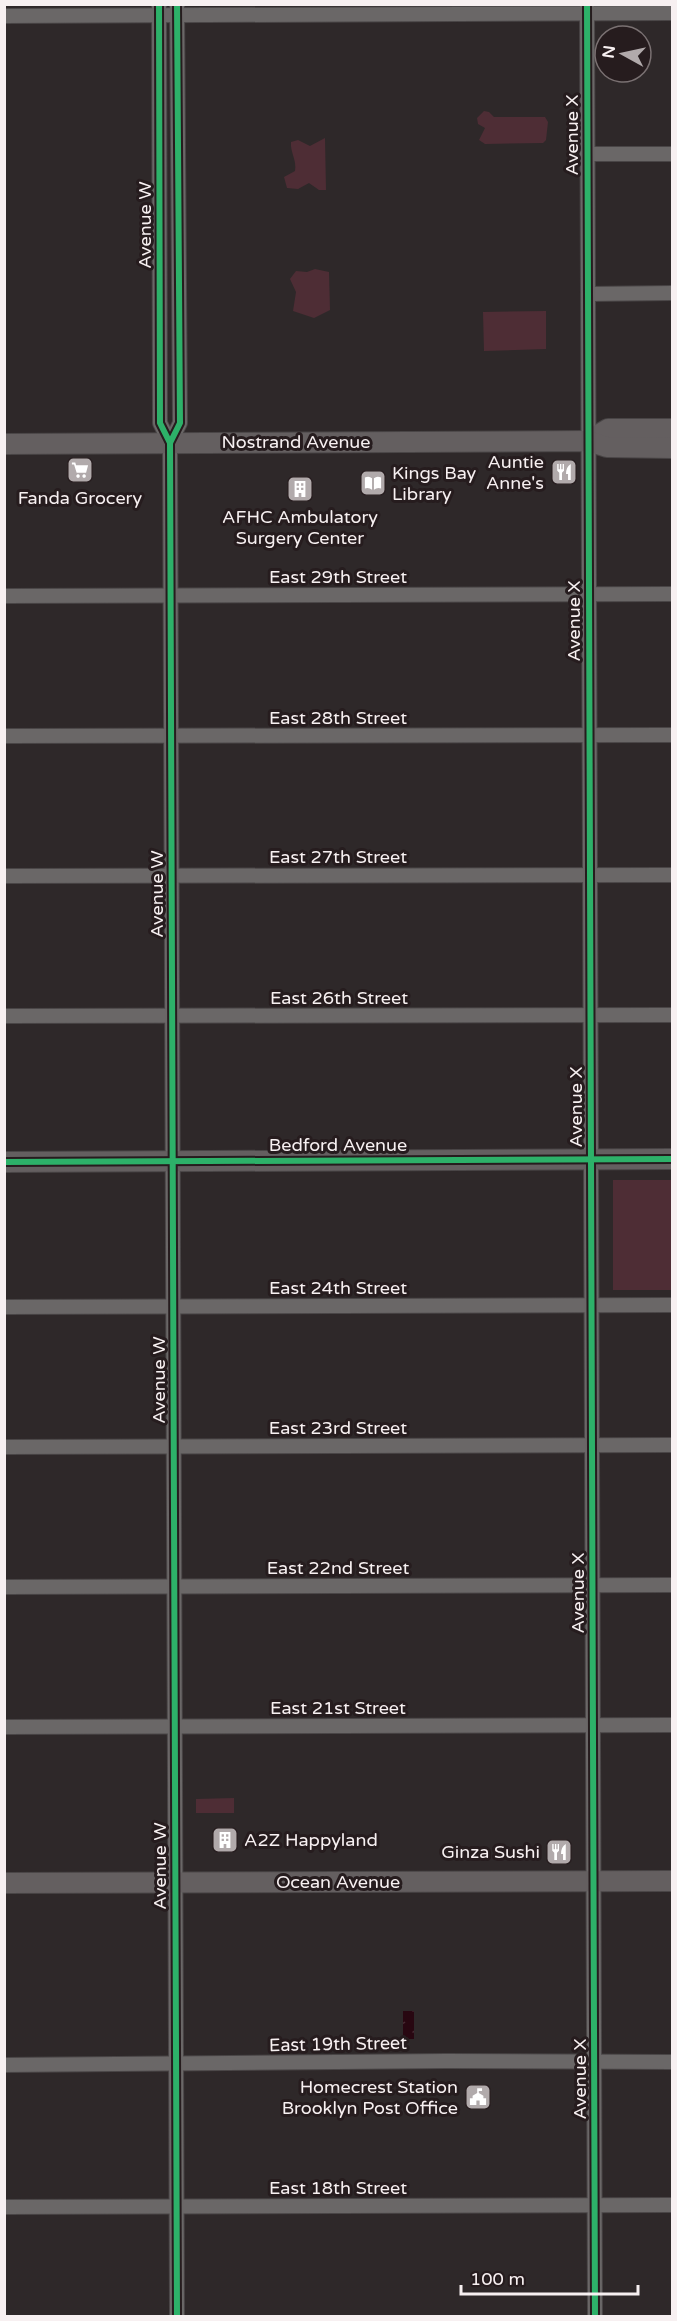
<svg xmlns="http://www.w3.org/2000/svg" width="677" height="2321" font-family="'Varela Round',sans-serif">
<defs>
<pattern id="water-ripples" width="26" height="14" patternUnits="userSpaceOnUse" patternTransform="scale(1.5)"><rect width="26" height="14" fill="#280711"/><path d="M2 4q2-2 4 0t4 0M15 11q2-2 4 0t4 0" fill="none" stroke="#482b34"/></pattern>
</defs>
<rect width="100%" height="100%" fill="#2e2829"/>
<g fill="#4e2d35">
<path d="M 484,111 L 489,112 L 494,117 L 545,117 L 548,122 L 546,140 L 543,143 L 485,144 L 479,140 L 485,128 L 478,124 L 477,118 Z"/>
<path d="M 325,138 L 326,190 L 319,190 L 309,183 L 298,189 L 287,188 L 284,177 L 295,171 C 297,160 290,152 291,142 L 298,140 L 310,146 Z"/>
<path d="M 315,269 L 329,272 L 330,310 L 314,318 L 293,311 L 296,292 L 290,279 L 296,271 L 307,272 Z"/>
<path d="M 546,311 L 546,349 L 484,351 L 483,312 Z"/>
<rect x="613" y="1180" width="59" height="110"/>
<path d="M 234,1798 L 234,1813 L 196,1813 L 196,1799 Z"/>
</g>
<rect fill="url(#water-ripples)" x="403" y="2011" width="11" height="28"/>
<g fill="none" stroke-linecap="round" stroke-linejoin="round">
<g stroke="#494546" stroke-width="16">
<g id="street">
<path d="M 159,4 L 160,423 L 170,443"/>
<path d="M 177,4 L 180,423 L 170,443 L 177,2316"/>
<path d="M 587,4 L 595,2316"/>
<path d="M 4,16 L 672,13"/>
<path d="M 587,154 L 672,154"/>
<path d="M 588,294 L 672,293"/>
<path d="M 4,596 L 672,594"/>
<path d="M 4,736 L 672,735"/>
<path d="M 4,876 L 672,875"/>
<path d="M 4,1016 L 672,1015"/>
<path d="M 4,1307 L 672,1305"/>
<path d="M 4,1447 L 672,1445"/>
<path d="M 4,1587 L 672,1585"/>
<path d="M 4,1727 L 672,1725"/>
<path d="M 4,2065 L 446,2061 L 672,2062"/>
<path d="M 4,2207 L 672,2205"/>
</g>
</g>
<g stroke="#494546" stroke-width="22">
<g id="secondary">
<path d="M 588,441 L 608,429 L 672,429"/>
<path d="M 4,444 L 588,441 L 607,447 L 672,448"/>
<path d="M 4,1162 L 672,1159"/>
<path d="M 4,1883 L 672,1881"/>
</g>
</g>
<use href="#street" stroke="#6a6767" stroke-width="14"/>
<use href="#secondary" stroke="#645f60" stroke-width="20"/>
<g stroke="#261c1e" stroke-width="10">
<g id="cycleway">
<path d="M 159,4 L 160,423 L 170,443"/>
<path d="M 177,4 L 180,423 L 170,443 L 177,2316"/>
<path d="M 587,4 L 595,2316"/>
<path d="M 4,1162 L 672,1159"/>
</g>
</g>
<use href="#cycleway" stroke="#2db169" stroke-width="6"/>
</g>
<defs>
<g id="supermarket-square" transform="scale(1.35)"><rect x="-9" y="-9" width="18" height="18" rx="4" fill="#b1aaab" stroke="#261c1e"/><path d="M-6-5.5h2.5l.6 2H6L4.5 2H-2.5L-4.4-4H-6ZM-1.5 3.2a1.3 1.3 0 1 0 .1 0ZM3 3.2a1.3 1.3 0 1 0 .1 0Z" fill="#fff"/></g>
<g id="restaurant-square" transform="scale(1.35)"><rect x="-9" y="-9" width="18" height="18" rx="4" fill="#b1aaab" stroke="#261c1e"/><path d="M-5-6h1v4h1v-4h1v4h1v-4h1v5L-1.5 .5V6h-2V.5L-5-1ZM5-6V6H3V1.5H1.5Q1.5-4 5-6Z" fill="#fff"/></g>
<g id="library-square" transform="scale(1.35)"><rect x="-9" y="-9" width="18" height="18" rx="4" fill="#b1aaab" stroke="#261c1e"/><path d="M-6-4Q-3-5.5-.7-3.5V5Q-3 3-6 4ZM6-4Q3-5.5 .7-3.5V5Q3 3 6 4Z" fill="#fff"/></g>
<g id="building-square" transform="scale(1.35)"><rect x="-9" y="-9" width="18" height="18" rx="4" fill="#b1aaab" stroke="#261c1e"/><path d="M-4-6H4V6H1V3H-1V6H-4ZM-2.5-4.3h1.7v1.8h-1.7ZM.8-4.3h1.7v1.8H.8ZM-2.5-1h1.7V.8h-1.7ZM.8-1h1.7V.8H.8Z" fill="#fff"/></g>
<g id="civic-square" transform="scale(1.35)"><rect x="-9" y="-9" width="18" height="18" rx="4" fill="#b1aaab" stroke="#261c1e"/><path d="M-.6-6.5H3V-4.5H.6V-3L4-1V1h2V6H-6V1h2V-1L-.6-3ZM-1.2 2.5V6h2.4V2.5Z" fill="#fff"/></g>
</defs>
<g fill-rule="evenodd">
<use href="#supermarket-square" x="80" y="470"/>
<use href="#restaurant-square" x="564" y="472"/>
<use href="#library-square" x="373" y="483"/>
<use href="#building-square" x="300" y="489"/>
<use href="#building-square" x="225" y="1840"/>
<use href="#restaurant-square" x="559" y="1852"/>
<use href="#civic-square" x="478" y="2097"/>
</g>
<g text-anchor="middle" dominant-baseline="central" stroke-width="6" stroke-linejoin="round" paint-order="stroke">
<g font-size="18" fill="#f7f0f1" stroke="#261c1e">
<text transform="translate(572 135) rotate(-90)">Avenue X</text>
<text transform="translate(145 225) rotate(-90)">Avenue W</text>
<text x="296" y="442">Nostrand Avenue</text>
<text x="338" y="577">East 29th Street</text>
<text transform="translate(574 621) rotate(-90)">Avenue X</text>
<text x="338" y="718">East 28th Street</text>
<text x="338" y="857">East 27th Street</text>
<text transform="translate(157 894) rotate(-90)">Avenue W</text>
<text x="339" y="998">East 26th Street</text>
<text transform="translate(576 1107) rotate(-90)">Avenue X</text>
<text x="338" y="1145">Bedford Avenue</text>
<text x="338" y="1288">East 24th Street</text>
<text transform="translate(159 1380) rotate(-90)">Avenue W</text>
<text x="338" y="1428">East 23rd Street</text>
<text x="338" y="1568">East 22nd Street</text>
<text transform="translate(578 1593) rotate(-90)">Avenue X</text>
<text x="338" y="1708">East 21st Street</text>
<text transform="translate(160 1866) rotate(-90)">Avenue W</text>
<text x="338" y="1882">Ocean Avenue</text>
<text transform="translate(338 2044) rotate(-1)">East 19th Street</text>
<text transform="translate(580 2079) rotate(-90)">Avenue X</text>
<text x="338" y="2188">East 18th Street</text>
</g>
<g font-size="18" fill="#f7f0f1" stroke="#261c1e" text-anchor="end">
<text x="544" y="462">Auntie<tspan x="544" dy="21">Anne's</tspan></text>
<text x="392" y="473" text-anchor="start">Kings Bay<tspan x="392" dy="21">Library</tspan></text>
<text x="80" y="498" text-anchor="middle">Fanda Grocery</text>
<text x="300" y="517" text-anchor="middle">AFHC Ambulatory<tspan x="300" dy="21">Surgery Center</tspan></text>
<text x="244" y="1840" text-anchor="start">A2Z Happyland</text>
<text x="540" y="1852">Ginza Sushi</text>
<text x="458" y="2087">Homecrest Station<tspan x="458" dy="21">Brooklyn Post Office</tspan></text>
</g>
</g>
<rect width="677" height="2321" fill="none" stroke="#f7f0f1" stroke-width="12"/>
<g transform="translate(623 54) rotate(278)"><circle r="28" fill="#261c1e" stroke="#7a7172" stroke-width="1.5"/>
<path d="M0-4.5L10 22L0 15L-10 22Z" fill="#b1aaab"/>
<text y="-9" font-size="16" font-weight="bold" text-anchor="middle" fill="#f7f0f1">N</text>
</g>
<path d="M461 2285v9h177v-9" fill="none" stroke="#f7f0f1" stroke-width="3"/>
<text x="470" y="2285" font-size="18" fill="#f7f0f1" stroke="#261c1e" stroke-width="4.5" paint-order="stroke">100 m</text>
</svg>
